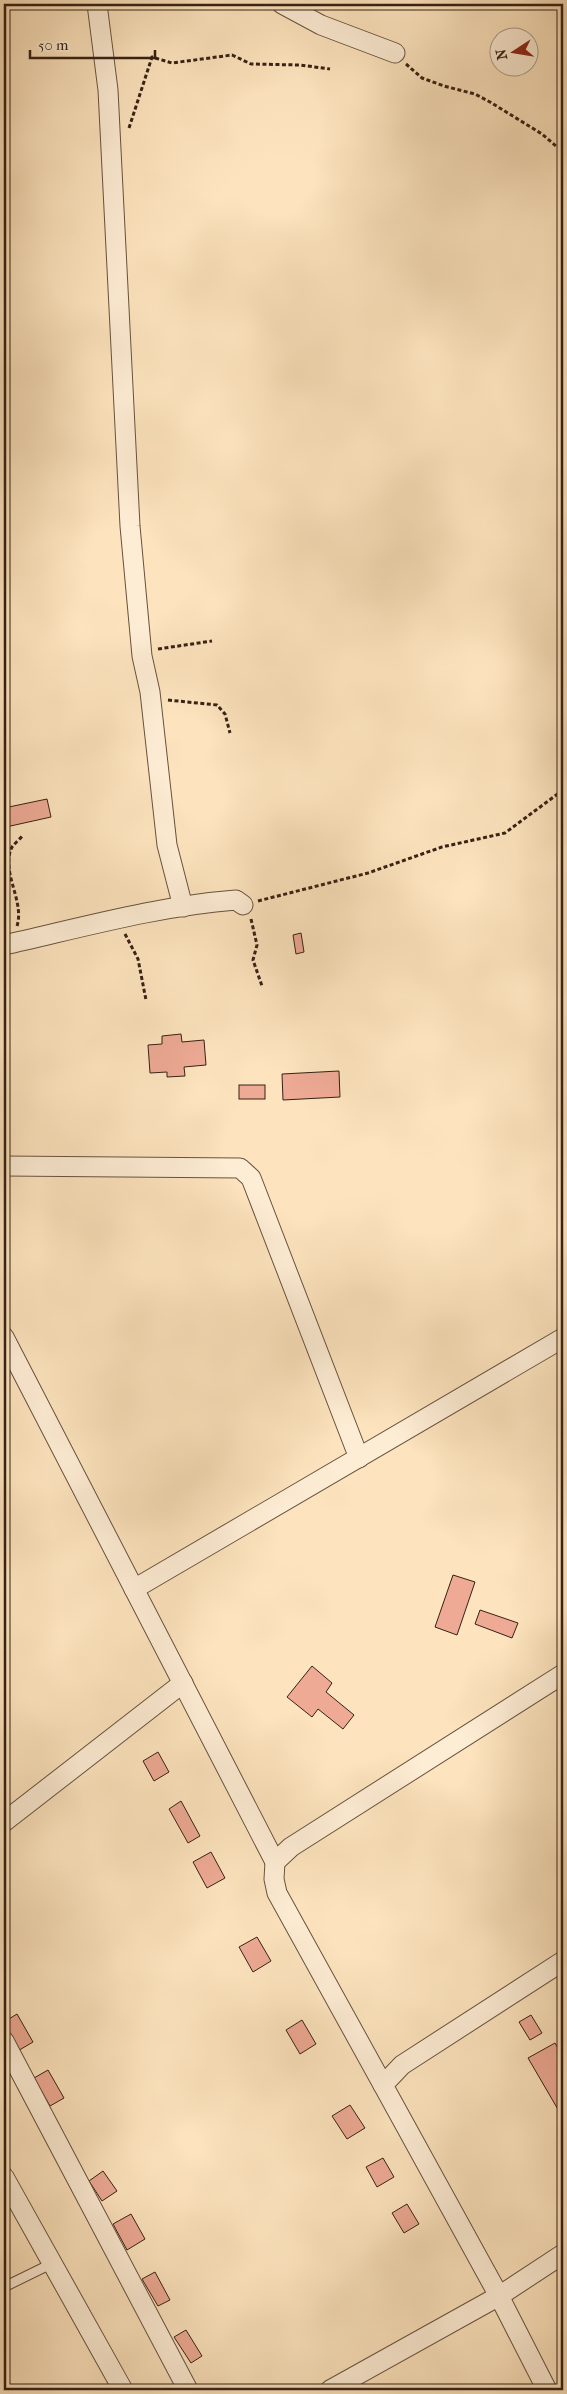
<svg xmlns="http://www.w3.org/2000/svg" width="567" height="2394" font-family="'IM FELL French Canon',serif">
<rect width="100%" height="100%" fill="#fde4be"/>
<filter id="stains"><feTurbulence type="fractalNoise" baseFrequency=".004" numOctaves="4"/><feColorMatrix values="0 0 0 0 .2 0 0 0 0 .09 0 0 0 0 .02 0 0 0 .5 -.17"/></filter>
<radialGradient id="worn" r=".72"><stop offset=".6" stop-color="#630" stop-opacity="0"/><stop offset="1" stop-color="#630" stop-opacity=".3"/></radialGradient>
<g fill="#eeaa95" stroke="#362114">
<path d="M 47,799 L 51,817 L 6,827 L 4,808 Z"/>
<path d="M 301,933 L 304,952 L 296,954 L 293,935 Z"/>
<path d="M 181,1034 L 182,1042 L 204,1040 L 206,1065 L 184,1067 L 185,1076 L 167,1077 L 167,1072 L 150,1073 L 148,1045 L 162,1044 L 162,1036 Z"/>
<path d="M 339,1071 L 340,1097 L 283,1100 L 282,1074 Z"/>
<rect x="239" y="1085" width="26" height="14"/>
<path d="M 453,1575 L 475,1582 L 457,1635 L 435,1627 Z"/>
<path d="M 480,1610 L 518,1623 L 512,1638 L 475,1624 Z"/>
<path d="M 312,1666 L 332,1683 L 326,1692 L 354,1715 L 343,1729 L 318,1709 L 312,1717 L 287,1697 Z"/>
<path d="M 158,1752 L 169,1772 L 154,1781 L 143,1761 Z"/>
<path d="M 181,1801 L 200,1836 L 188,1843 L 169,1809 Z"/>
<path d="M 211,1852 L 225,1878 L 207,1888 L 193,1862 Z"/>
<path d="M 257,1937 L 271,1961 L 253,1972 L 239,1947 Z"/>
<path d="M 17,2014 L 33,2042 L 16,2052 L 4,2030 L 4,2022 Z"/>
<path d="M 531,2015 L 542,2033 L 530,2040 L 519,2022 Z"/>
<path d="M 302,2020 L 316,2044 L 300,2054 L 286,2030 Z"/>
<path d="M 555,2043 L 563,2057 L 563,2118 L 528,2058 Z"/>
<path d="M 48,2070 L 64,2098 L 50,2106 L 34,2078 Z"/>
<path d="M 350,2105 L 365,2128 L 347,2139 L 332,2116 Z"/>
<path d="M 383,2158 L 394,2177 L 377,2187 L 366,2167 Z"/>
<path d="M 103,2171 L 117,2191 L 102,2201 L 89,2181 Z"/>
<path d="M 407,2204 L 419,2224 L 404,2233 L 392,2213 Z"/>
<path d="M 131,2214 L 145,2239 L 127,2250 L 113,2224 Z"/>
<path d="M 155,2272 L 170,2300 L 158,2306 L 142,2279 Z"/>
<path d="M 186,2330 L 202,2356 L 191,2363 L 174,2337 Z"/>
</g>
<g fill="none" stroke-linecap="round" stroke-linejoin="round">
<g stroke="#68523e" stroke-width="11">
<path id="lane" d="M 4,2287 L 53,2263"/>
</g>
<g stroke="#68523e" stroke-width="21">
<g id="street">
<path d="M 97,4 L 108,90 L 130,526 L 142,656 L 150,692 L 167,845 L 183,907"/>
<path d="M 282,4 L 321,25 L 395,53"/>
<path d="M 4,945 C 80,928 158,906 236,900 L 243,905"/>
<path d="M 4,1166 L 240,1168 L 251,1178 L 359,1458"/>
<path d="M 4,1337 L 275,1862"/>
<path d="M 134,1589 L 563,1338"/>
<path d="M 4,1822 L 183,1683"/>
<path d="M 4,2041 L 188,2390"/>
<path d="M 383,2085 L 277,1893 L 274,1879 L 275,1862 L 291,1847 L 563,1674"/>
<path d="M 4,2177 L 123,2390"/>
<path d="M 330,2390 L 499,2296 L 563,2254"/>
<path d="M 547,2390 L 499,2296 L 383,2085 L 402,2065 L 563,1961"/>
</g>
</g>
<g stroke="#362114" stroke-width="3" stroke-dasharray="4 2.5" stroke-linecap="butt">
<path d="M 406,64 L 422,78 L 444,86 L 475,94 L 490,102 L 542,134 L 563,152"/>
<path d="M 129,128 L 152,57 L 172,63 L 232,55 L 251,64 L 300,65 L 330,69"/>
<path d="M 158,649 L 212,641"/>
<path d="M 168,700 L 217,705 L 225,714 L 230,733"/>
<path d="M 258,901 L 368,873 L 442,847 L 505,833 L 563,790"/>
<path d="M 251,919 L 257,945 L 253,960 L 262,986"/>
<path d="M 17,926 C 25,901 0,871 12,847 C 15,843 20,839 23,835"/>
<path d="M 125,934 L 138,959 L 146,1000"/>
</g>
<use href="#lane" stroke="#feedd5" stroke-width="9"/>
<use href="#street" stroke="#feedd5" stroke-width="19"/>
</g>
<rect width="567" height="2394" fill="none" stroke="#fde4be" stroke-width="20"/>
<rect x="5" y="5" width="557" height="2384" fill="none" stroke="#362114" stroke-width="2.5"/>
<rect x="10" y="10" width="547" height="2374" fill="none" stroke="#362114"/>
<g transform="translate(514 52) rotate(258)"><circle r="24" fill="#feedd5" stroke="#ae9b88"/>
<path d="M0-4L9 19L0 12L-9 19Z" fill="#8f2418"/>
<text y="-8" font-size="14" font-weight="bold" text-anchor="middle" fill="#362114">N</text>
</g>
<path d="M30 50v8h125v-8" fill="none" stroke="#362114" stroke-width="2.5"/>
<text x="38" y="50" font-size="15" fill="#362114" stroke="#feedd5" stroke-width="4" paint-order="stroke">50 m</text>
<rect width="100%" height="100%" filter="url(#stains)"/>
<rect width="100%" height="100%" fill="url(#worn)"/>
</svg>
